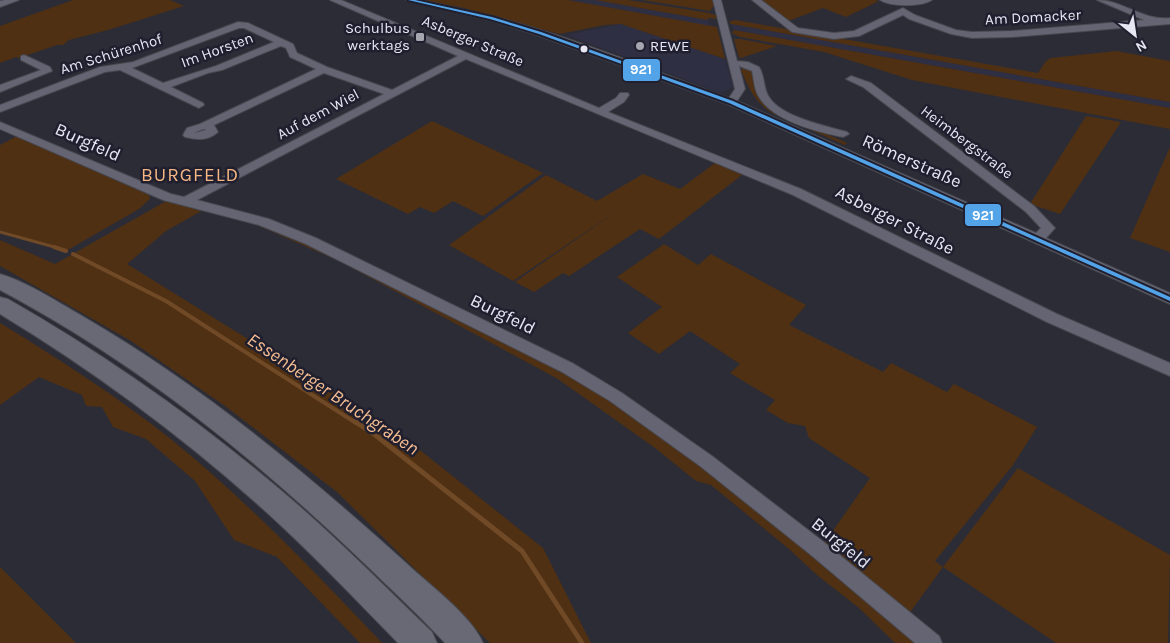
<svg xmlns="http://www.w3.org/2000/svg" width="1170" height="643" font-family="Karla,sans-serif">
<rect width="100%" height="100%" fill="#2c2c36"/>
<g fill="#2f2f44">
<path d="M 568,0 L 595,0 L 708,20 L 710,26 Z"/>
<path d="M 621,24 L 725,59 L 733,87 L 721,93 L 567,35 Z"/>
<path d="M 731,24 L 1170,102 L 1170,108 L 734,30 Z"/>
</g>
<g fill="#4f3013">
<path d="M 73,0 L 170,0 L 184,6 L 108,30 L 69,40 L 63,45 L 57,45 L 19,58 L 16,57 L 0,63 L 0,26 Z"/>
<path d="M 423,0 L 568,0 L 717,27 L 725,59 L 621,24 L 605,25 L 559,34 L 464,8 Z"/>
<path d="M 595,0 L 628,0 L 709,13 L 716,15 L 717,19 L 708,18 L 708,20 Z"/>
<path d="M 642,0 L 713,0 L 714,5 L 710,11 Z"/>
<path d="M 758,0 L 874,0 L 879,1 L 846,17 L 823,8 L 791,20 L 785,19 Z"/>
<path d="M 735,20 L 1038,73 L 1046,61 L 1051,58 L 1116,51 L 1170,61 L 1170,102 L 731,24 L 729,22 Z"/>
<path d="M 734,30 L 1170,108 L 1170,129 L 912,80 L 824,52 L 740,37 L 732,33 Z"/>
<path d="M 734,39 L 740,39 L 777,46 L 741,58 L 739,57 Z"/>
<path d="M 744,67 L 752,69 L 760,96 L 799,122 L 847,143 L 845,145 L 772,113 C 753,100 750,90 741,70 Z"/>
<path d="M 1086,116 L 1121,122 L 1060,214 L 1030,204 Z"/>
<path d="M 432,121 L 543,173 L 483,216 L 453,201 L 434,213 L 420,207 L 408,214 L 336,179 Z"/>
<path d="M 17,136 L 149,195 L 150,199 L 139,209 L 66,251 L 49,244 L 32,242 L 0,230 L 0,145 Z"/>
<path d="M 1170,147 L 1170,252 L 1130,238 Z"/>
<path d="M 715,163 L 742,175 L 659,239 L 640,229 L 569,276 L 563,273 L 534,292 L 515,282 L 617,211 L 513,281 L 449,245 L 546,175 L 597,201 L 643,174 L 680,189 Z"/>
<path d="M 168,200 L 232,215 L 293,236 L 568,372 L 630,411 L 824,565 L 917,643 L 895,643 L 859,608 L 817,575 L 789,549 L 711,485 L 696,481 L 655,448 L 558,379 L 341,262 L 259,226 L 203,210 L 166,231 L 127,264 L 396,431 L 543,548 L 591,643 L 490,643 L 337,492 L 225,406 L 131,341 L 0,266 L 0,240 L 55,264 Z"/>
<path d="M 664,244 L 698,265 L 711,254 L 806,305 L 789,325 L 883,372 L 891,363 L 947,392 L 954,384 L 1037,427 L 1013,465 L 935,561 L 943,567 L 1018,468 L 1170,555 L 1168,643 L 1056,643 L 943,567 L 908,615 L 823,545 L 870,478 L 809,438 L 805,426 L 788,423 L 766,410 L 775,400 L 730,373 L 740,364 L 690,331 L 659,354 L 628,333 L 662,307 L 617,277 Z"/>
<path d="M 0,323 C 59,359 118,397 172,440 C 248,502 315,572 382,643 L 360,643 L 277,557 L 234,540 L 195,481 L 146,439 L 113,427 L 102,407 L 86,406 L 82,395 L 39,377 L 0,405 Z"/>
<path d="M 0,567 L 76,643 L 0,643 Z"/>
</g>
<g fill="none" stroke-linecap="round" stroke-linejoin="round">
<path stroke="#704927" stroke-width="3" d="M 0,232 L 58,248"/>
<g stroke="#704927" stroke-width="4">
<path d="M 54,247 L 66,251"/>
<path d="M 73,254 L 166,301 L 356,423"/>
</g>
<path stroke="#704927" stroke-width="5" d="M 354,421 L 374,434 L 522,551 L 582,643"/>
<g stroke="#47474f" stroke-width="2">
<g id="minor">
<path d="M 5,0 L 19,0 L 0,7 L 0,1 Z"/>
<path d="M 330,0 L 341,0 L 599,108 L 616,98 L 620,93 L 628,93 L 629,95 L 624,102 L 608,112 L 801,189 L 1057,314 L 1170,363 L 1170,376 L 1047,322 L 793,195 L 466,59 L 197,200 L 269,219 L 316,238 L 574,364 L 622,393 L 712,456 L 825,543 L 939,636 L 942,643 L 915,643 L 811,555 L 700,466 L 610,401 L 562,372 L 306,244 L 259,225 L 163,200 L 0,129 L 0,122 L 171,194 L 184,197 L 384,94 L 324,73 L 214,125 L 218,132 C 208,141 197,140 185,137 L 183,135 L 187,128 L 200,124 L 316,69 L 290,57 L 286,48 L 281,46 L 222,70 L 208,73 L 171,87 L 203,103 L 204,105 L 199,108 L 120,70 L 105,72 L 0,112 L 0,105 L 100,67 L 133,62 L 238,22 L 248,23 L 293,44 L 297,53 L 327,67 L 392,90 L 458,56 ZM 239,28 L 244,28 L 274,42 L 216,66 L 163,83 L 132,68 ZM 204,129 L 206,130 L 195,133 L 196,132 Z"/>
<path d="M 406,0 C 428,0 448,6 469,11 C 558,30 643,67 729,98 L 735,89 L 713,0 L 721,0 L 737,61 L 748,62 L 759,67 C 765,76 763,88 769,97 C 781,117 826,126 847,132 L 849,134 L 843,137 C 818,132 773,121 759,97 C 754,90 754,79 752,71 L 739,66 L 745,89 L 737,101 L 1036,233 L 1041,228 L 1026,212 L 863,87 L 846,79 L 851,76 L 871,83 L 1034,206 L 1055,228 L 1046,238 L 1170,293 L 1170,304 L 727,104 L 537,35 L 489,20 Z"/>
<path d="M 752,0 L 761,0 L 798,28 L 834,33 L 854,31 L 903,8 L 915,15 L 956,30 L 972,32 L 1012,31 L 1144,20 L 1097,0 C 1123,0 1143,21 1170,18 L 1170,24 L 1012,37 L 972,38 L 951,34 L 909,19 L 903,15 L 859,36 L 834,39 L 792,32 Z"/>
<path d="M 880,0 L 932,0 C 922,7 890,7 880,0 Z"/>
<path d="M 24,55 L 50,67 L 52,71 L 0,92 L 0,85 L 41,70 L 21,60 L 21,56 Z"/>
</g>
</g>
<g stroke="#47474f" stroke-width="2">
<g id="highway">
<path d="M 0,274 C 28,282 59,303 84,317 C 201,385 305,472 405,562 C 427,583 472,616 483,643 L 445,643 C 419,615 392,590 364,563 C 254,457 136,362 0,290 Z"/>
<path d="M 0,297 L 8,299 C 106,355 197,419 283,492 C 335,536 383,585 432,632 L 437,643 L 398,643 C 354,598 311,552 264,510 C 182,436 94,371 0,314 Z"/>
</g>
</g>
<use href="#minor" fill="#646472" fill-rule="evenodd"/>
<use href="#highway" fill="#696976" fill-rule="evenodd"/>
<g stroke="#1f1f2f" stroke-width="4">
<path id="bus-1" d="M 408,0 L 415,0 L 492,17 L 541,32 L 733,101 L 1170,297 L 1170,301 L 729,103 L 539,34 L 490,19 Z"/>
</g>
<use href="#bus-1" fill="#53a3e8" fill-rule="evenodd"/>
</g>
<g fill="#a5a6b0" stroke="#1f1f2f" stroke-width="2">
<rect x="415" y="32" width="10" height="10" rx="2.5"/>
<circle cx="640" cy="46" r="5"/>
</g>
<circle fill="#e6e7f2" stroke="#1f1f2f" stroke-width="2" cx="584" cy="49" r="4.5"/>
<g text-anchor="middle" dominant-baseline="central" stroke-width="5" stroke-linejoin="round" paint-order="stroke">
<g font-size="15" fill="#e6e7f2" stroke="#1f1f2f">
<text transform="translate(1033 17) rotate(-3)">Am Domacker</text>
<text transform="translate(473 41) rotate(23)">Asberger Straße</text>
<text transform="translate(217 50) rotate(-20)">Im Horsten</text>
<text transform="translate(111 54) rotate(-17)">Am Schürenhof</text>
<text transform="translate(318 114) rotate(-28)">Auf dem Wiel</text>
<text transform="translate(967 142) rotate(37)">Heimbergstraße</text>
</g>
<g font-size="15" fill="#e6e7f2" stroke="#1f1f2f" text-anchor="end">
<text x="410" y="28">Schulbus<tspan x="410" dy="17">werktags</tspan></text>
<text x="650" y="46" text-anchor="start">REWE</text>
</g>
<g font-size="18" fill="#e6e7f2" stroke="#1f1f2f">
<text transform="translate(88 142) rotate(24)">Burgfeld</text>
<text transform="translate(912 161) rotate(24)">Römerstraße</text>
<text transform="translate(895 220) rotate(27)">Asberger Straße</text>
<text transform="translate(503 314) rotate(26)">Burgfeld</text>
<text transform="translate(841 543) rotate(39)">Burgfeld</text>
</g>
<g font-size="19" letter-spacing="1" fill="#f6b783" stroke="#1f1f2f">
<text x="190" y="175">BURGFELD</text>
</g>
<g font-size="19" font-style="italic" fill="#f6be91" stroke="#1f1f2f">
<text transform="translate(333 394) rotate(34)">Essenberger Bruchgraben</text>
</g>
</g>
<g stroke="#1f1f2f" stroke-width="2">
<rect x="622" y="58" width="39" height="24" rx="5" fill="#53a3e8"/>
<rect x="964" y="203" width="38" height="24" rx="5" fill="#53a3e8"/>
</g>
<g font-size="14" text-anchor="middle" font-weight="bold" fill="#fff">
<text x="641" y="74">921</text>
<text x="983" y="220">921</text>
</g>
<g transform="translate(1135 35) rotate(150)" stroke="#1f1f2f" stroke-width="4" paint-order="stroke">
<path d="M0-4L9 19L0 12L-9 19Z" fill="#e6e7f2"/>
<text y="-8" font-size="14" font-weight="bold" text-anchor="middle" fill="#e6e7f2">N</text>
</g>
</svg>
